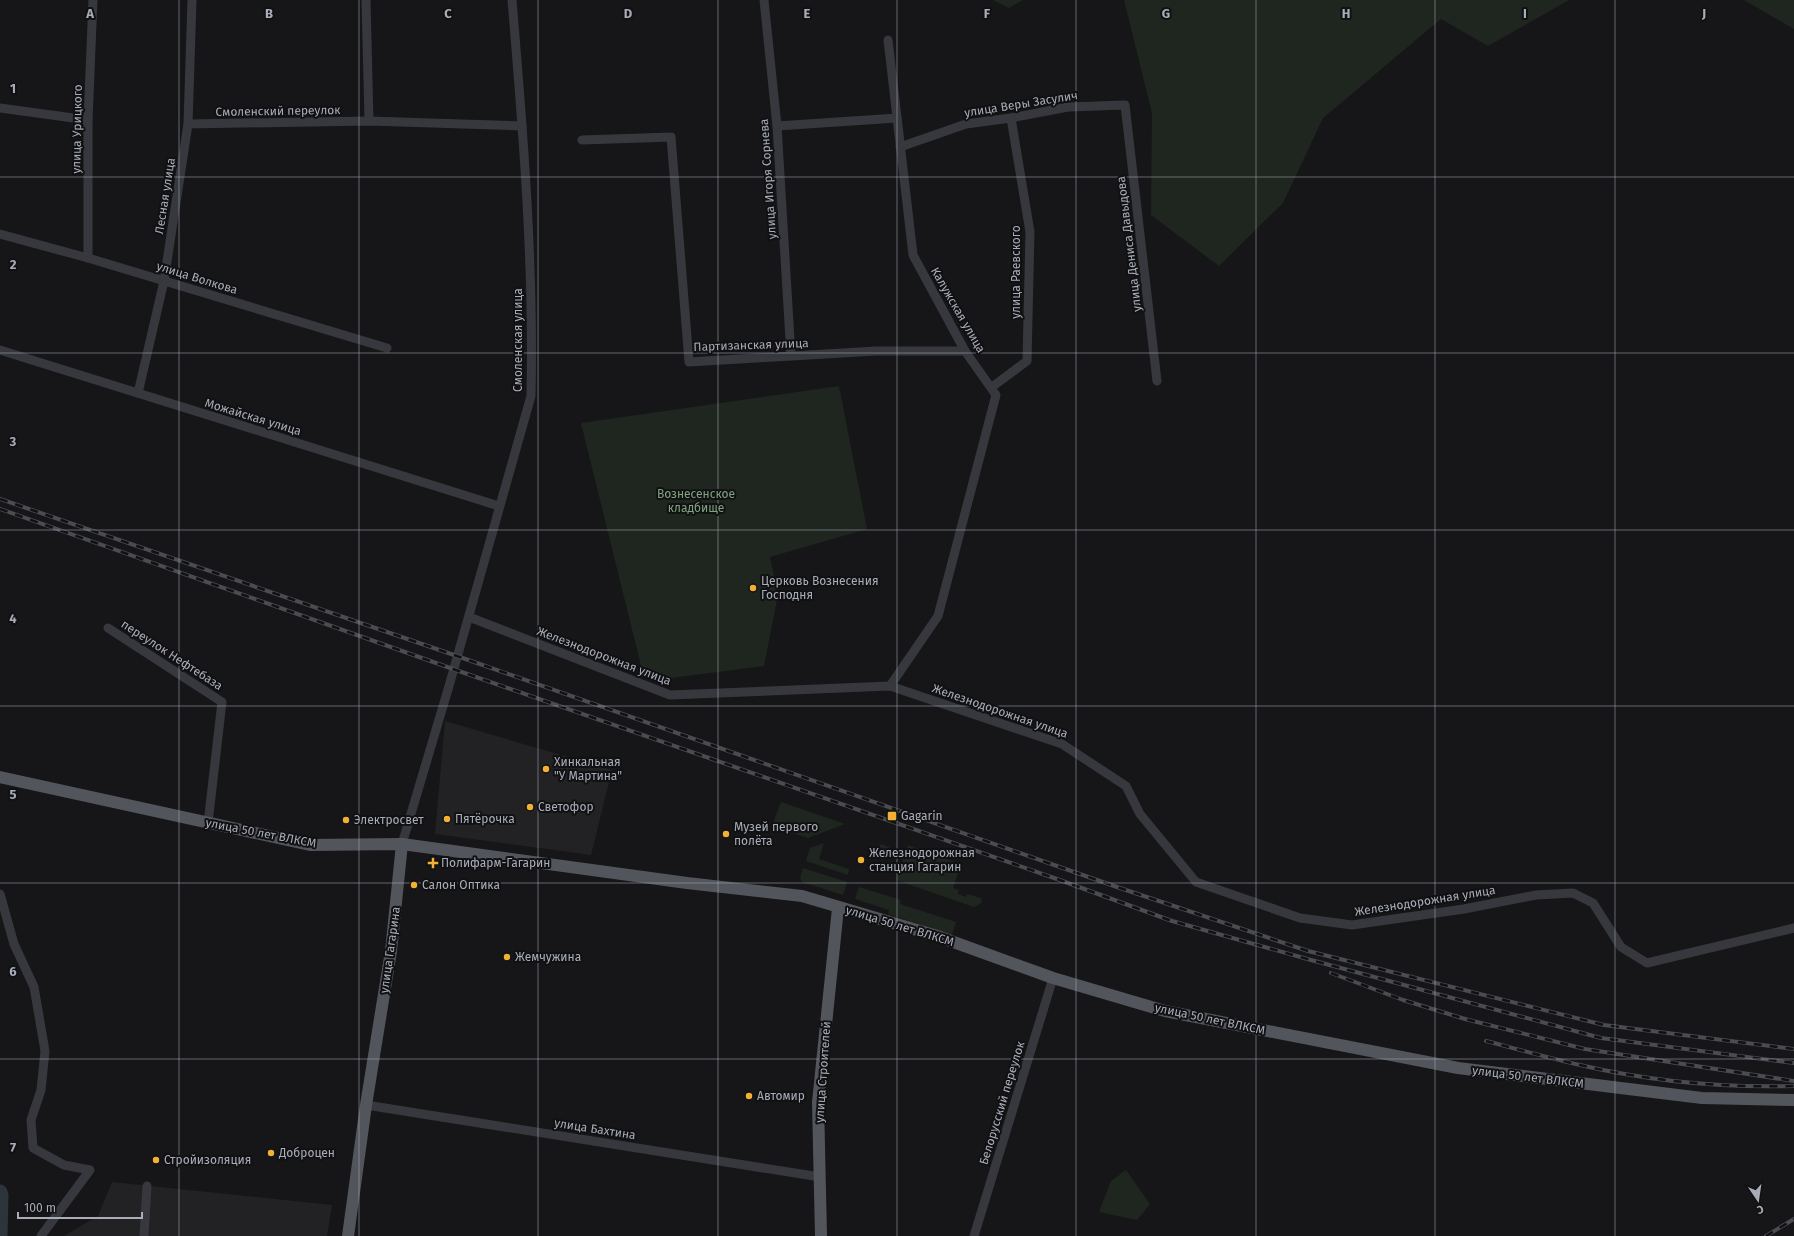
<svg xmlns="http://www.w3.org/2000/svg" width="1794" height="1236" font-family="'Fira Sans',sans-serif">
<rect width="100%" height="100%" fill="#161618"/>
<g fill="#222225">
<path d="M 445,721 L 612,770 L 591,855 L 435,834 Z"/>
<path d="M 112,1182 L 332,1205 L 327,1236 L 64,1236 L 98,1216 Z"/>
</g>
<g fill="#1e261f">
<path d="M 993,0 L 1023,0 L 1009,8 Z"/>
<path d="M 1124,0 L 1569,0 L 1488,46 L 1441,19 L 1323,118 L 1283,203 L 1219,266 L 1151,215 L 1152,113 Z"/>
<path d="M 1744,0 L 1794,0 L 1794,29 Z"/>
<path d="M 839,386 L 867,529 L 770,557 L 778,595 L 764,666 L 663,679 L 642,670 L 581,423 Z"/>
<path d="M 781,802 L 845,824 L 808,838 L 772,826 Z"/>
<path d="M 824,843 L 819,859 L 849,869 L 848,875 L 806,861 L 810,848 Z"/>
<path d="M 881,844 L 889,847 L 891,856 L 874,850 Z"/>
<path d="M 908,845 L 955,862 L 958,873 L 953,888 L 959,890 L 958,894 L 966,897 L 967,894 L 981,898 L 982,901 L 980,904 L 974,907 L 896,880 Z"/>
<path d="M 803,868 L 847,882 L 843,895 L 802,882 L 800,878 Z"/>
<path d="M 859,887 L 901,900 L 900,904 L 956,922 L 952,935 L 888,914 L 889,910 L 855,899 Z"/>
<path d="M 1126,1170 L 1150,1204 L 1137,1220 L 1099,1212 L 1111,1181 Z"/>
</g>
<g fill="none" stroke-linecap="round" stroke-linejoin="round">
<path stroke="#2c353c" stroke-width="15" d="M 0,1192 L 1,1195 L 0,1236"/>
<g stroke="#37383d" stroke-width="9">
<path d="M 366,0 L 369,121"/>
<path d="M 764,0 L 777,126 L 791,356"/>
<path d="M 888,40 L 913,255 L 965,351 L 996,395 L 938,616 L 890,686"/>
<path d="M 0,108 L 88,120"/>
<path d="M 188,124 L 369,121 L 522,126"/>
<path d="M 777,126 L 897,118"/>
<path d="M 582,140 L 671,137 L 689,362 L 876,351 L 965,351"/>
<path d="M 900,147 L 966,124 L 1011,118 L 1068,107 L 1125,105 L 1157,381"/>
<path d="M 0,234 L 88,258 L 387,348"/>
<path d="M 88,258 L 88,120 L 93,0"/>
<path d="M 0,350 L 499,506"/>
<path d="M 992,387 L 1027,361 L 1030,232 L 1011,118"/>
<path d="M 138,393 L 164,281 L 188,124 L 192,0"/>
<path d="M 469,617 L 670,695 L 890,686 L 1062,744 L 1126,786 L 1140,814 L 1196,882 L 1300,918 L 1352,925 L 1464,909 L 1536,895 L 1573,893 L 1593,903 L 1621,947 L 1647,963 L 1794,928"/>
<path d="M 108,628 L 222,702 L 208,823"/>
<path d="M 402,844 L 449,686 L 531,396 C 534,264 523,131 512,0"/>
<path d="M 0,894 L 14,944 L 34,987 L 45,1051 L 41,1090 L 31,1120 L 33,1148 L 64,1165 L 90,1170 L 41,1236"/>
<path d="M 366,1105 L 820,1177"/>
<path d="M 144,1236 L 147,1186"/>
<path d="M 974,1236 L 1053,978"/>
</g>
<g stroke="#53555c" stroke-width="12">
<path d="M 0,777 L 310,845 L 402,844 L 687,883 L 802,896 L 937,936 L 1053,978 L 1165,1011 L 1458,1068 L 1702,1098 L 1794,1100"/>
<path d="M 348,1236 L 366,1105 L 391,951 L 402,844"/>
<path d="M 821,1236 L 818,1102 L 838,908"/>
</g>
<g stroke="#4a4c52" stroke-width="4">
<g id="rail">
<path d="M 0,499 L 457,656 L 1117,887 L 1308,951 L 1604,1025 L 1794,1049"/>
<path d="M 0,509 L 453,669 L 1057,879 L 1172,921 L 1311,960 L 1601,1038 L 1794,1063"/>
<path d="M 1331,973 L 1403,1000 L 1465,1019 L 1585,1049 L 1794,1081"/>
<path d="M 1486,1041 C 1517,1049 1549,1058 1580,1065 C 1649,1081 1723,1088 1794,1086"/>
<path d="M 1766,1236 L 1794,1219"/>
</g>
</g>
<use href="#rail" stroke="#111113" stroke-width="2.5" stroke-dasharray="8" stroke-linecap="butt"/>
</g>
<path fill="none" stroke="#a8adb8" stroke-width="1" stroke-opacity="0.55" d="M 179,0 L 179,1236M 359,0 L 359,1236M 538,0 L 538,1236M 718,0 L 718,1236M 897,0 L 897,1236M 1076,0 L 1076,1236M 1256,0 L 1256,1236M 1435,0 L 1435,1236M 1615,0 L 1615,1236M 0,177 L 1794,177M 0,353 L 1794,353M 0,530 L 1794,530M 0,706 L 1794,706M 0,883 L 1794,883M 0,1059 L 1794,1059"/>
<g fill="#f2b134" stroke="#111113" stroke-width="1.5">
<circle cx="753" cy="588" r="4"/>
<circle cx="546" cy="769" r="4"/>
<circle cx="530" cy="807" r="4"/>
<rect x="887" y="811" width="10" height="10" rx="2"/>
<circle cx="447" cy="819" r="4"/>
<circle cx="346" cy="820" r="4"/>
<circle cx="726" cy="834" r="4"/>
<circle cx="861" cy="860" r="4"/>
<path d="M431 857h4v4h4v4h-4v4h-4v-4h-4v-4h4z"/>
<circle cx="414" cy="885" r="4"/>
<circle cx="507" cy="957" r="4"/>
<circle cx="749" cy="1096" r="4"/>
<circle cx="271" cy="1153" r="4"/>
<circle cx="156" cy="1160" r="4"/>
</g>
<g text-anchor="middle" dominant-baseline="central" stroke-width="4" stroke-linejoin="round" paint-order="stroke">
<g font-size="12" fill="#a8adb8" stroke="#111113">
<text transform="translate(1021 104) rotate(-9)">улица Веры Засулич</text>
<text transform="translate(278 111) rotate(-1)">Смоленский переулок</text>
<text transform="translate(77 129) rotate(-89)">улица Урицкого</text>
<text transform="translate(768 179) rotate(-94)">улица Игоря Сорнева</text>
<text transform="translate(165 196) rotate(-81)">Лесная улица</text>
<text transform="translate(1129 244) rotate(-97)">улица Дениса Давыдова</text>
<text transform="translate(1016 272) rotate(-90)">улица Раевского</text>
<text transform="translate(197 278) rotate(17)">улица Волкова</text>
<text transform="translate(958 310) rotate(60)">Калужская улица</text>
<text transform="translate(518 340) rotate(-90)">Смоленская улица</text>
<text transform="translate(751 345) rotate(-2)">Партизанская улица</text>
<text transform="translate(253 417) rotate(17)">Можайская улица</text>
<text transform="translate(172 655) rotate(33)">переулок Нефтебаза</text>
<text transform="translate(604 656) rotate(21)">Железнодорожная улица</text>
<text transform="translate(1000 711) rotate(19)">Железнодорожная улица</text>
<text transform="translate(261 833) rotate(11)">улица 50 лет ВЛКСМ</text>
<text transform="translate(1425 901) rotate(-9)">Железнодорожная улица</text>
<text transform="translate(900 926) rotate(17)">улица 50 лет ВЛКСМ</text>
<text transform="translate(390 950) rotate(-82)">улица Гагарина</text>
<text transform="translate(1210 1019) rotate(12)">улица 50 лет ВЛКСМ</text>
<text transform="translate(823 1072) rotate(-86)">улица Строителей</text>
<text transform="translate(1528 1077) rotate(7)">улица 50 лет ВЛКСМ</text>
<text transform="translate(1002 1103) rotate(-73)">Белорусский переулок</text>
<text transform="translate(595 1129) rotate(9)">улица Бахтина</text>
</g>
<g font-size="12" fill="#7fa381" stroke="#111113">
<text x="696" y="494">Вознесенское<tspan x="696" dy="14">кладбище</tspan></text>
</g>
<g font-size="12" fill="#a8adb8" stroke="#111113" text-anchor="start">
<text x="761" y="581">Церковь Вознесения<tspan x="761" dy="14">Господня</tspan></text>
<text x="554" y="762">Хинкальная<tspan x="554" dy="14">"У Мартина"</tspan></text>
<text x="538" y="807">Светофор</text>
<text x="901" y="816">Gagarin</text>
<text x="455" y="819">Пятёрочка</text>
<text x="354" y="820">Электросвет</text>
<text x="734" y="827">Музей первого<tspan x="734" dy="14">полёта</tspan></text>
<text x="869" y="853">Железнодорожная<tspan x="869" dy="14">станция Гагарин</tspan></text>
<text x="441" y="863">Полифарм-Гагарин</text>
<text x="422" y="885">Салон Оптика</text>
<text x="515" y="957">Жемчужина</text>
<text x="757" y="1096">Автомир</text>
<text x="279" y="1153">Доброцен</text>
<text x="164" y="1160">Стройизоляция</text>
</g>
</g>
<g font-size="13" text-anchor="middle" font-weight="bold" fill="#a8adb8" stroke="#111113" stroke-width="4" stroke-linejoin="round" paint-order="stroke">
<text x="90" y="18">A</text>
<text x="269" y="18">B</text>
<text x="448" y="18">C</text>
<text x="628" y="18">D</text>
<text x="807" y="18">E</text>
<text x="987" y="18">F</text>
<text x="1166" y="18">G</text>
<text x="1346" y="18">H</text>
<text x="1525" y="18">I</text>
<text x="1704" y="18">J</text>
<text x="13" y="93">1</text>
<text x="13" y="269">2</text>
<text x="13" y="446">3</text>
<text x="13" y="623">4</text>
<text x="13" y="799">5</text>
<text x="13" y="976">6</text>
<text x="13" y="1152">7</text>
</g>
<g transform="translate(1758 1200) rotate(167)" stroke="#111113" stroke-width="3" paint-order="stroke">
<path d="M0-3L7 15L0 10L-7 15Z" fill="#a8adb8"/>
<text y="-6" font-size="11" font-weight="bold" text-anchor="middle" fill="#a8adb8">С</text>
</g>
<path d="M18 1212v6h124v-6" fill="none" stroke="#a8adb8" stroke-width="2"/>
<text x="24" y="1212" font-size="12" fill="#a8adb8" stroke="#111113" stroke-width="3" paint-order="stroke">100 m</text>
</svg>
